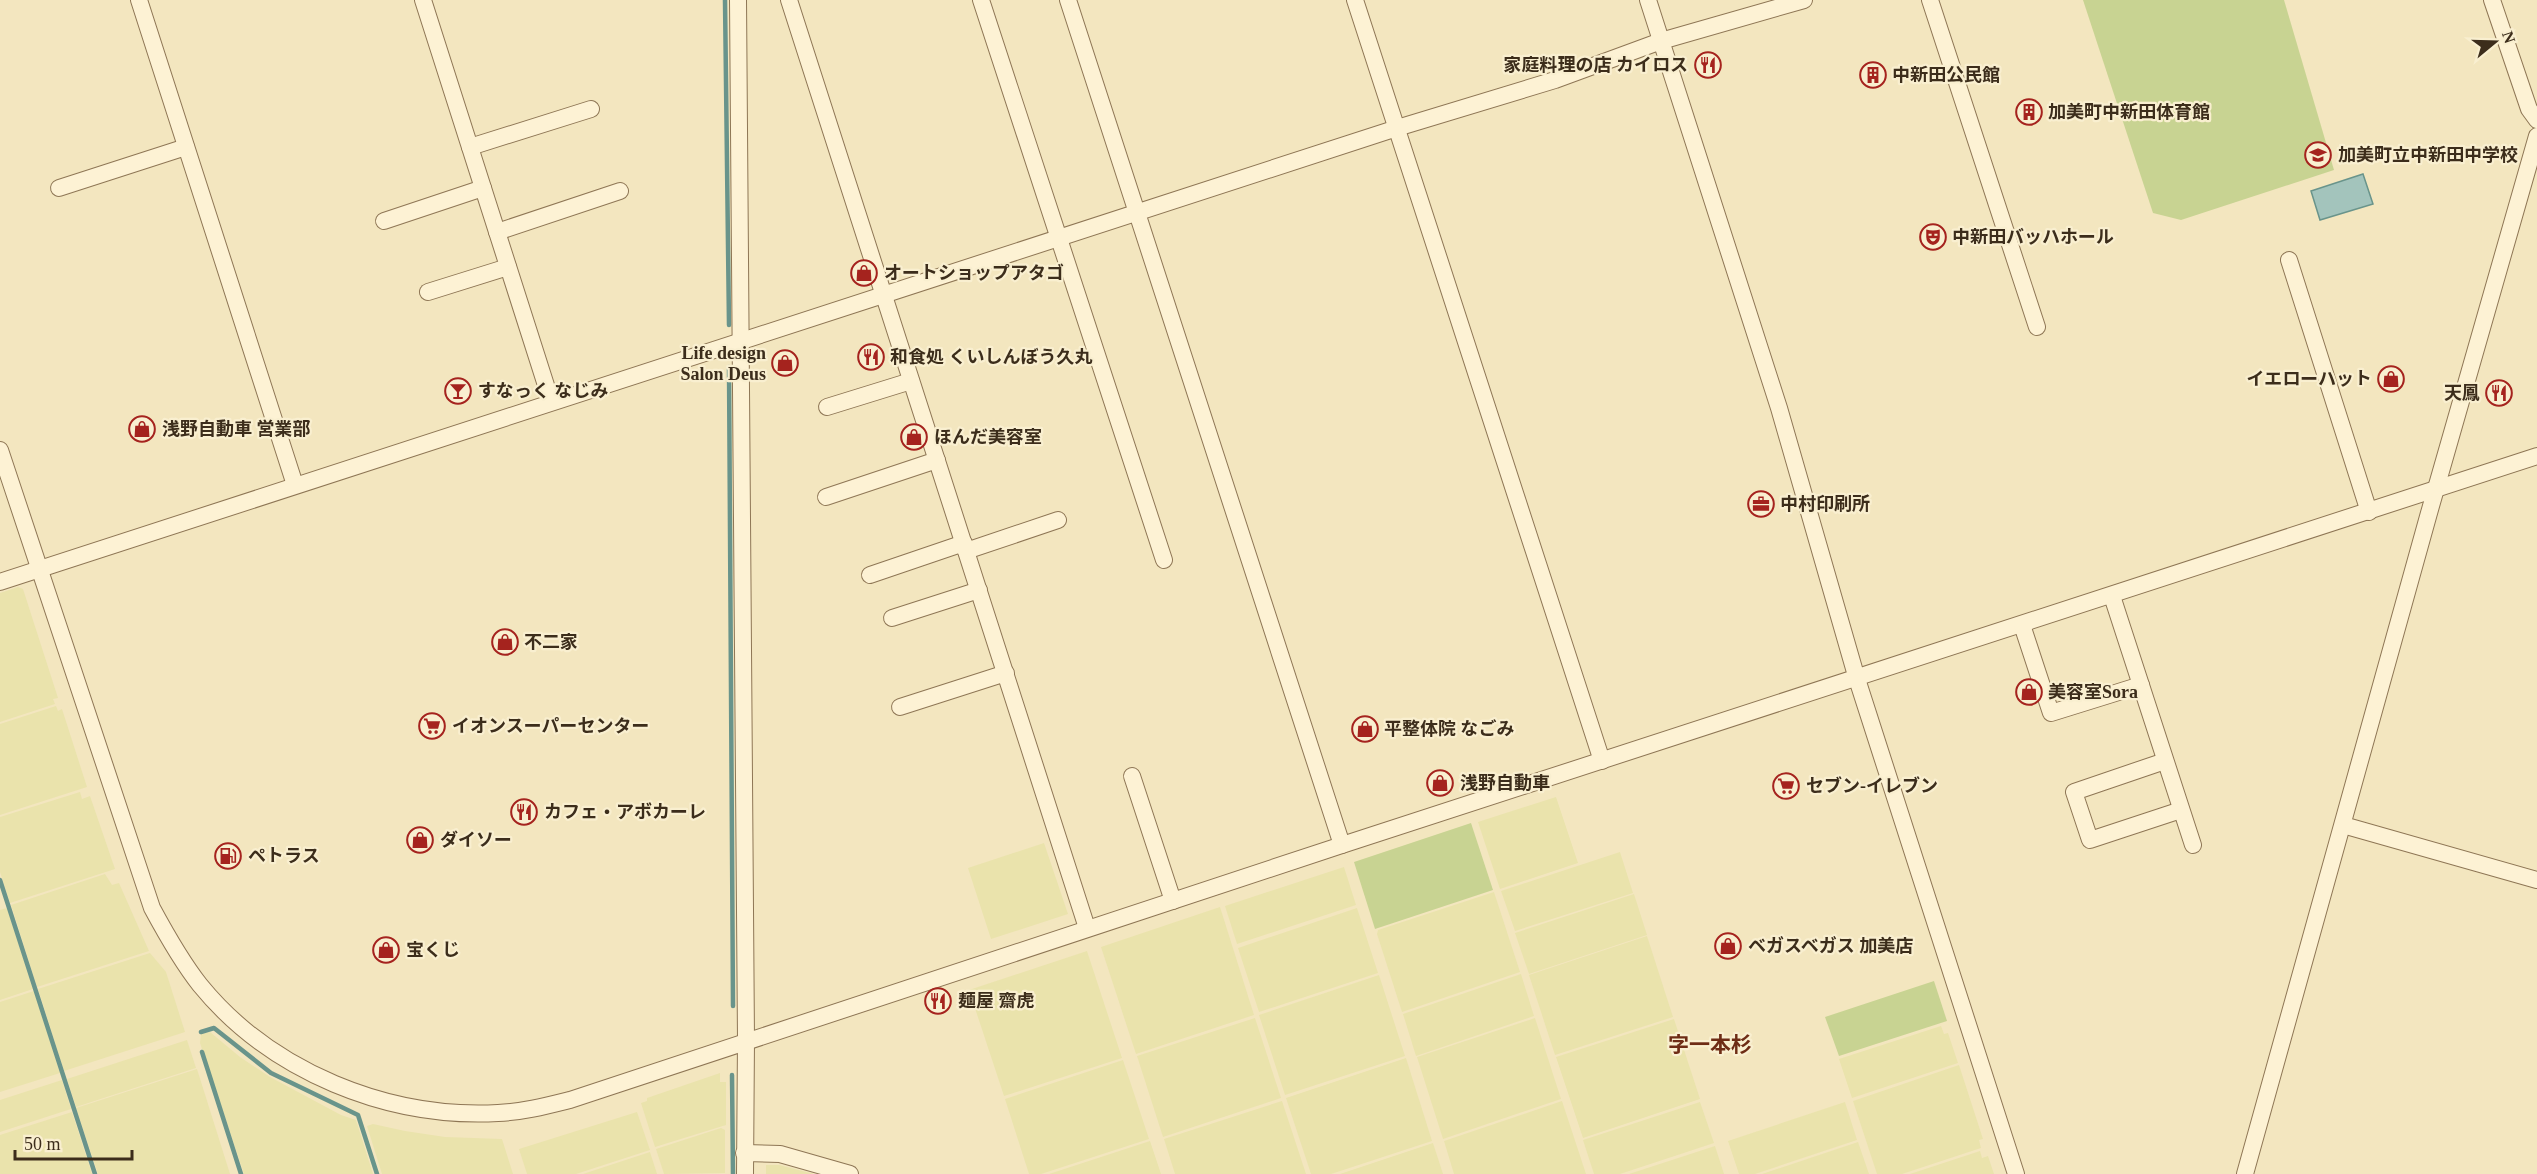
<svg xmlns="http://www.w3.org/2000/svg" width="2537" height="1174" font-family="'Times New Roman','Noto Sans JP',serif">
<rect width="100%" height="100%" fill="#f3e6bf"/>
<g fill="#eae3ac">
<path d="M 18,587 L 23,589 L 58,698 L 53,699 L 55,704 L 0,722 L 0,593 Z"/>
<path d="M 56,706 L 58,711 L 62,709 L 87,787 L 0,815 L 0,724 Z"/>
<path d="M 80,792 L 82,799 L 90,796 L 115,869 L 10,903 L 0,872 L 0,817 Z"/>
<path d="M 1556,797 L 1578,863 L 1500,889 L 1478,822 Z"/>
<path d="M 1044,843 L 1068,914 L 991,939 L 968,868 Z"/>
<path d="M 1620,852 L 1633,893 L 1515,931 L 1501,891 Z"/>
<path d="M 1344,867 L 1356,905 L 1237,944 L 1225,906 Z"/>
<path d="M 105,874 L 112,885 L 119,883 L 149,951 L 37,987 L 11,905 Z"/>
<path d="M 1494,892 L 1520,972 L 1402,1012 L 1377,934 L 1378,930 Z"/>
<path d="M 1634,894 L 1647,935 L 1529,974 L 1515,933 Z"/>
<path d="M 1220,907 L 1254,1015 L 1136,1054 L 1101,947 Z"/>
<path d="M 7,908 L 33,989 L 0,1000 L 0,910 Z"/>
<path d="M 1357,908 L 1378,973 L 1259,1012 L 1238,948 Z"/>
<path d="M 1647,936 L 1673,1017 L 1555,1055 L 1529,975 Z"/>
<path d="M 1087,951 L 1122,1058 L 1004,1096 L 969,990 Z"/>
<path d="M 150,953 L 166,972 L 185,1032 L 64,1071 L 38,989 Z"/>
<path d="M 1521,974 L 1534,1016 L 1416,1056 L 1403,1014 Z"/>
<path d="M 1379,975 L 1405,1056 L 1285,1095 L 1259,1015 Z"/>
<path d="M 34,991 L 60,1073 L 0,1092 L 0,1002 Z"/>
<path d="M 1255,1018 L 1281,1098 L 1163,1137 L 1137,1056 Z"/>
<path d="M 1535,1018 L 1561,1099 L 1443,1139 L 1417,1057 Z"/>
<path d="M 1674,1019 L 1700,1099 L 1583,1138 L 1556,1057 Z"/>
<path d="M 1941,1026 L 1944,1034 L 1948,1033 L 1958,1063 L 1852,1098 L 1839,1059 Z"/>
<path d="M 210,1032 L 240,1057 L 270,1077 L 341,1115 L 356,1120 L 373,1174 L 244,1174 L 200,1043 L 201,1034 Z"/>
<path d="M 187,1040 L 196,1068 L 76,1107 L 67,1079 Z"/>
<path d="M 1406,1058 L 1432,1141 L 1331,1174 L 1311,1174 L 1286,1098 Z"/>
<path d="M 1123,1060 L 1149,1139 L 1041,1174 L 1029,1174 L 1005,1099 Z"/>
<path d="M 1959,1065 L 1983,1139 L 1979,1140 L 1981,1148 L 1902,1174 L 1877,1174 L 1853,1101 Z"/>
<path d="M 197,1069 L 230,1174 L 98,1174 L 76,1108 Z"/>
<path d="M 720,1073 L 720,1082 L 726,1082 L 726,1125 L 655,1147 L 641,1103 L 647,1101 L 647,1098 Z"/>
<path d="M 62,1080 L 71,1109 L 0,1132 L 0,1100 Z"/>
<path d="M 1282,1101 L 1306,1174 L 1175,1174 L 1164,1139 Z"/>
<path d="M 1562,1101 L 1586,1174 L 1454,1174 L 1444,1141 Z"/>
<path d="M 1700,1102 L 1714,1143 L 1620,1174 L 1594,1174 L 1583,1140 Z"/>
<path d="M 1845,1102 L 1857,1140 L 1755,1174 L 1739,1174 L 1728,1141 Z"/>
<path d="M 72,1112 L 92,1174 L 0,1174 L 0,1135 Z"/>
<path d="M 637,1112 L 650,1150 L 576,1174 L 527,1174 L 519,1149 Z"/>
<path d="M 373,1124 L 405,1131 L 445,1137 L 502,1139 L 513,1174 L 382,1174 L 367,1126 Z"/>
<path d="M 721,1128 L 725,1130 L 725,1173 L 664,1174 L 656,1149 Z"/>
<path d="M 1150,1141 L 1161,1174 L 1049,1174 Z"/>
<path d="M 1858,1142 L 1869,1174 L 1762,1174 Z"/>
<path d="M 1433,1143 L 1443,1174 L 1340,1174 Z"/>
<path d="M 1715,1146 L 1724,1174 L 1629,1174 Z"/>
<path d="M 1980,1151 L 1982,1158 L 1988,1156 L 1994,1174 L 1910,1174 Z"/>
<path d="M 650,1152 L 657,1174 L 583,1174 Z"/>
<path d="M 766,1165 L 779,1165 L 814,1174 L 766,1174 Z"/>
</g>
<g fill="#c8d392">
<path d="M 2083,0 L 2284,0 L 2334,170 L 2181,220 L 2153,213 Z"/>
<path d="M 1471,823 L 1493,890 L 1375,929 L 1354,862 Z"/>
<path d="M 1934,981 L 1947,1021 L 1839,1056 L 1825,1017 Z"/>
</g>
<path fill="#a3c4bc" stroke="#69948b" stroke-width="1.5" d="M 2363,174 L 2373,204 L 2320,220 L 2311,191 Z"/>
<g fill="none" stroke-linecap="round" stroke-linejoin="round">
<g stroke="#69948b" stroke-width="4.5">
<path d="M 725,0 L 729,325"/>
<path d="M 729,367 L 733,1006"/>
<path d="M 0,880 L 95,1174"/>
<path d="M 201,1032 L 214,1028 L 271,1073 L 358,1115 L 377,1174"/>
<path d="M 202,1052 L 241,1174"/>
<path d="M 732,1075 L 733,1174"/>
</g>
<g stroke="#8e7655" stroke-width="18">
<g id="minor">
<path d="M 139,0 L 295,485"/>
<path d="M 423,0 L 551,401"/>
<path d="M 738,0 L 746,1040 L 745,1174"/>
<path d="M 789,0 L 1087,928"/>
<path d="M 981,0 L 1164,560"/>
<path d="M 1068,0 L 1342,845"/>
<path d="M 1355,0 L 1602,761"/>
<path d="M 1648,0 L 1779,408 L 1857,679 L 2016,1174"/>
<path d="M 1930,0 L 2037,327"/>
<path d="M 2492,0 L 2529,109 L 2537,120"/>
<path d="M 470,147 L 591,109"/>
<path d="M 59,188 L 186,147"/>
<path d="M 384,221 L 483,188"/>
<path d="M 497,232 L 620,191"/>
<path d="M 2289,260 L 2369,512"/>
<path d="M 428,292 L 508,267"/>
<path d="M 827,407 L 911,381"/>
<path d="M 0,450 L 152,908 C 166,934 181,961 200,985 C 271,1072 388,1119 498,1113 C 523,1112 546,1106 570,1100 L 1342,845 L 2537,456"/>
<path d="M 826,497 L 937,460"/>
<path d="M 966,551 L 1058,520"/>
<path d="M 870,575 L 964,543"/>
<path d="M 0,582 L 1397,128 L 1555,80 L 1661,41 L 1804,0"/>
<path d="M 2112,596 L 2193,845"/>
<path d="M 892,618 L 979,590"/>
<path d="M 2022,625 L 2051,713 L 2141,685"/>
<path d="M 900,707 L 1006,673"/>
<path d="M 2165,761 L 2074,792 L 2090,840 L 2181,810"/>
<path d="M 1132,776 L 1173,901"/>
<path d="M 2343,825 L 2537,880"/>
<path d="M 744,1153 L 780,1154 L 850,1174"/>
<path d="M 2245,1174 L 2429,513 L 2537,136"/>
</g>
</g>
<use href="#minor" stroke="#fdf2d4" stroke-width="16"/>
</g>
<defs>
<g id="restaurant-ring" transform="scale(1.35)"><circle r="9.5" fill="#f9efd0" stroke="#a5231e" stroke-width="1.5"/><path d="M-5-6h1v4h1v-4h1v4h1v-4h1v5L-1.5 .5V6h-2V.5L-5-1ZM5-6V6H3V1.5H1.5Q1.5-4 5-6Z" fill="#a5231e"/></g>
<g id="building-ring" transform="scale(1.35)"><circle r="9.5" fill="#f9efd0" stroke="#a5231e" stroke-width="1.5"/><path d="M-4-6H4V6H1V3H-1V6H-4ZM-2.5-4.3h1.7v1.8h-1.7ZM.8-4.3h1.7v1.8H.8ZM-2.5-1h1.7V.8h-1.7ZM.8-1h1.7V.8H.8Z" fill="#a5231e"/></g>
<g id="school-ring" transform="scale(1.35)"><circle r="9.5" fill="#f9efd0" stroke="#a5231e" stroke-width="1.5"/><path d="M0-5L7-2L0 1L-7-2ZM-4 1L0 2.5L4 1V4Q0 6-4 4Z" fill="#a5231e"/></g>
<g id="theatre-ring" transform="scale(1.35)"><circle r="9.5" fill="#f9efd0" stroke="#a5231e" stroke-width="1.5"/><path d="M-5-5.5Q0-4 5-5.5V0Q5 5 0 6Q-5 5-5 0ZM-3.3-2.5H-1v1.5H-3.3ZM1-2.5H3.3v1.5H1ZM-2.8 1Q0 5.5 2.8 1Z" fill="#a5231e"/></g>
<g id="shop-ring" transform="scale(1.35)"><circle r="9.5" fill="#f9efd0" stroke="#a5231e" stroke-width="1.5"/><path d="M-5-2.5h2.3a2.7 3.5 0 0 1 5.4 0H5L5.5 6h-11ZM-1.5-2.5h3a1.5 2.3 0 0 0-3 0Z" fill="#a5231e"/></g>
<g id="bar-ring" transform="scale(1.35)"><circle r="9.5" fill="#f9efd0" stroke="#a5231e" stroke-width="1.5"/><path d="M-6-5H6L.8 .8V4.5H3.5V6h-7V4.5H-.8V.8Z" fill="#a5231e"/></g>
<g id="office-ring" transform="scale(1.35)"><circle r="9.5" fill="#f9efd0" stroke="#a5231e" stroke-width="1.5"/><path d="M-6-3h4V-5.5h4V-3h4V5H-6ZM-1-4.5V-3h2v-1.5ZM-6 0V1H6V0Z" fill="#a5231e"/></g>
<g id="supermarket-ring" transform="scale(1.35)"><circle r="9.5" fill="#f9efd0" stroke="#a5231e" stroke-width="1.5"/><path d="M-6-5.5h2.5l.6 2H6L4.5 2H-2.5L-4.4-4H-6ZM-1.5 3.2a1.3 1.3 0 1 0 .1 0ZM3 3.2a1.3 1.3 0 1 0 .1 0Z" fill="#a5231e"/></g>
<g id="fuel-ring" transform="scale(1.35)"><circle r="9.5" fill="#f9efd0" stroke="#a5231e" stroke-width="1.5"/><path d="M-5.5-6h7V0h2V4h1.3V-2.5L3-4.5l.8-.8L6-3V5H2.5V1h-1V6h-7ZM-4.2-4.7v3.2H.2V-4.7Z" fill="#a5231e"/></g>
</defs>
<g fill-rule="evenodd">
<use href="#restaurant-ring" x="1708" y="65"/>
<use href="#building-ring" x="1873" y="75"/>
<use href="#building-ring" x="2029" y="112"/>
<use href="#school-ring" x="2318" y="155"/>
<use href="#theatre-ring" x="1933" y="237"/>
<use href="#shop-ring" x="864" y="273"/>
<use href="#restaurant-ring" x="871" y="357"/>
<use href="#shop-ring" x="785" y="363"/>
<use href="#shop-ring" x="2391" y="379"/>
<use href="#bar-ring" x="458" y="391"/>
<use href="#restaurant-ring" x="2499" y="393"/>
<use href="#shop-ring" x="142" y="429"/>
<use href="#shop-ring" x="914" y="437"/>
<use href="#office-ring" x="1761" y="504"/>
<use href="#shop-ring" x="505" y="642"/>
<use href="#shop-ring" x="2029" y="692"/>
<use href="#supermarket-ring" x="432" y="726"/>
<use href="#shop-ring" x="1365" y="729"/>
<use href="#shop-ring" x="1440" y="783"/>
<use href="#supermarket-ring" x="1786" y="786"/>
<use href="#restaurant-ring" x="524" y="812"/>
<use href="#shop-ring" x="420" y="840"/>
<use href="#fuel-ring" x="228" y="856"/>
<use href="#shop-ring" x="1728" y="946"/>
<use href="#shop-ring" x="386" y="950"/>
<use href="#restaurant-ring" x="938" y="1001"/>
</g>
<g text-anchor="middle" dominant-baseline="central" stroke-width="4.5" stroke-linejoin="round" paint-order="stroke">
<g font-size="18" font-weight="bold" fill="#3c2d1b" stroke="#f9efd0" text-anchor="start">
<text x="1688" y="65" text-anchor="end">家庭料理の店 カイロス</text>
<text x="1892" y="75">中新田公民館</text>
<text x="2048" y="112">加美町中新田体育館</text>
<text x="2338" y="155">加美町立中新田中学校</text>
<text x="1952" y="237">中新田バッハホール</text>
<text x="884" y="273">オートショップアタゴ</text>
<text x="766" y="353" text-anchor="end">Life design<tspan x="766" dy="21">Salon Deus</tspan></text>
<text x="890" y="357">和食処 くいしんぼう久丸</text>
<text x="2372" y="379" text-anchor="end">イエローハット</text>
<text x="478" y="391">すなっく なじみ</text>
<text x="2480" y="393" text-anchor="end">天鳳</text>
<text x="162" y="429">浅野自動車 営業部</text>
<text x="934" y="437">ほんだ美容室</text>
<text x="1780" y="504">中村印刷所</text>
<text x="524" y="642">不二家</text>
<text x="2048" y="692">美容室Sora</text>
<text x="452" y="726">イオンスーパーセンター</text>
<text x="1384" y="729">平整体院 なごみ</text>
<text x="1460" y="783">浅野自動車</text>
<text x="1806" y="786">セブン-イレブン</text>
<text x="544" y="812">カフェ・アボカーレ</text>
<text x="440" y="840">ダイソー</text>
<text x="248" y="856">ペトラス</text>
<text x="1748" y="946">ベガスベガス 加美店</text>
<text x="406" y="950">宝くじ</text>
<text x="958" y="1001">麺屋 齋虎</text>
</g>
<g font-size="21" font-weight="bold" fill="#6e2c15" stroke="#f9efd0">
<text x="1710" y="1045">字一本杉</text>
</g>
</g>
<g transform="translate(2495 42) rotate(71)" stroke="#f9efd0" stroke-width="4.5" paint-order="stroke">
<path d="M0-4.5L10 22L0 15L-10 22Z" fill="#3c2d1b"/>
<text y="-9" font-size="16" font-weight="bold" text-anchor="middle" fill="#3c2d1b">N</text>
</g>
<path d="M15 1150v9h117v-9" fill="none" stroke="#3c2d1b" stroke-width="3"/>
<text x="24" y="1150" font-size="18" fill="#3c2d1b" stroke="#f9efd0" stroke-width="4.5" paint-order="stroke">50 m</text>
</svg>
